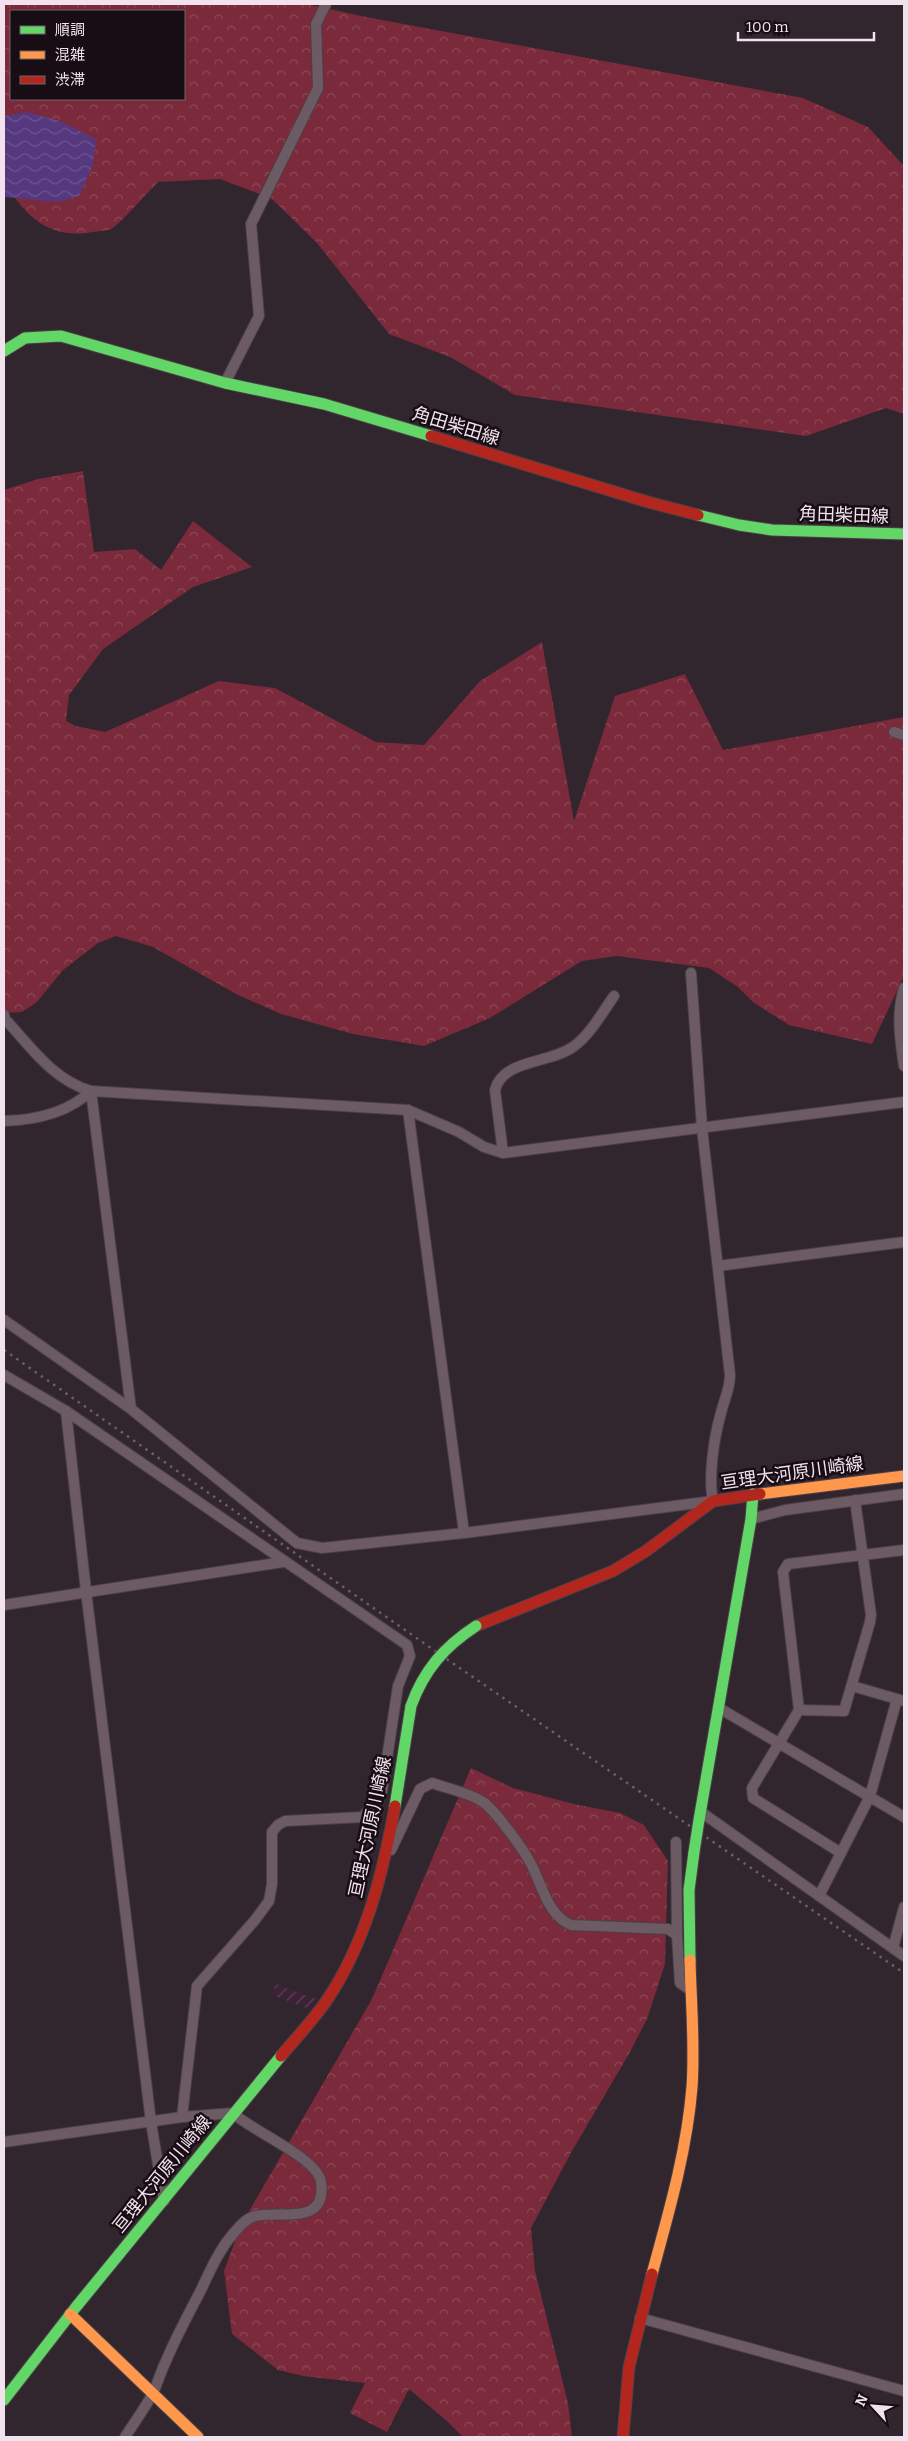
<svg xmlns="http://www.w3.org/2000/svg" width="908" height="2441" font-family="Bitter,'Noto Sans JP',serif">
<defs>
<pattern id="industrial-furrows" width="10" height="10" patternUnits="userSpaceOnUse" patternTransform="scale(1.25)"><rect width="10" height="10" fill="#3d2237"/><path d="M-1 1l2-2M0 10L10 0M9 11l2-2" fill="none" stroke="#5a4254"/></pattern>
<pattern id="forest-crowns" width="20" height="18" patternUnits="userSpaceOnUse" patternTransform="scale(1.25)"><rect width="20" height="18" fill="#7a2a3a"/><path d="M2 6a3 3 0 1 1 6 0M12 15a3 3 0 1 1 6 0" fill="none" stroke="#8d4957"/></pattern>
<pattern id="water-waves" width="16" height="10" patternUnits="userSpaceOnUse" patternTransform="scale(1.25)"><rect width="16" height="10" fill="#55387e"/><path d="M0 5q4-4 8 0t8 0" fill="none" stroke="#6e5491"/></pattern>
</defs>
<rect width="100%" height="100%" fill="#31252e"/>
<path fill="url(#industrial-furrows)" d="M 276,1984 L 316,1999 L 312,2010 L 272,1995 Z"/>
<g fill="url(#forest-crowns)" fill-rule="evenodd">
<path d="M 4,4 L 306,4 L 371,18 L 803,98 L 868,127 L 904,166 L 904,414 L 886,408 L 806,436 L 515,395 L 450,357 L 389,334 L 317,243 L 272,199 L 220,179 L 158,182 C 149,191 119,225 111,229 C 106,231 98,231 92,232 C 49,240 23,215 4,180 ZM 11,11 L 184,11 L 184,99 L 11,99 Z"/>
<path d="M 83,471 L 94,552 L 135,549 L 161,570 L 193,521 L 252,567 L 193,587 L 103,649 L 69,695 L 66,721 L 76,726 L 105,732 L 219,681 L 275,688 L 376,742 L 424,745 L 480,681 L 542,642 L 574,821 L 615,696 L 685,674 L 723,750 L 904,717 L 904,976 L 872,1044 L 789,1025 L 754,1003 L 738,987 L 709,968 L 617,956 L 582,961 L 490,1018 L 424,1046 L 353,1034 L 281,1014 L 236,994 L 153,947 L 116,936 L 98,943 L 63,970 L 37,1002 L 22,1012 L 4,1013 L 4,490 L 38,479 Z"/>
<path d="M 471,1768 L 513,1788 L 574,1804 L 620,1813 L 644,1825 L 668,1861 L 665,1964 L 647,2019 L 630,2052 L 572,2151 L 531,2228 L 535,2271 L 568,2403 L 572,2437 L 463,2437 L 448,2422 L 409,2389 L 387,2432 L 350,2413 L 365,2383 L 303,2376 L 278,2370 L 232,2334 L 224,2271 L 241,2225 L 372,1999 Z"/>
</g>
<path fill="url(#water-waves)" d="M 27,112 L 60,121 L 96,139 L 93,165 L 79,196 L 58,202 L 4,197 L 4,116 Z"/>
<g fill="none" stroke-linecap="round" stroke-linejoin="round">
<g stroke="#4b4048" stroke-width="12">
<g id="street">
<path d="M 225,383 L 259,316 L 251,224 L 318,88 L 316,24 L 326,4"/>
<path d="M 894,732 L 904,735"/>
<path d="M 904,988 C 896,1014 900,1040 904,1066"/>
<path d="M 4,1015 L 5,1019 C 31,1047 53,1080 91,1091 L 408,1110 L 459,1132 L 484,1147 L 503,1153 L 904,1102"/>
<path d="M 91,1091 L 131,1409"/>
<path d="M 408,1110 L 464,1533"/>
<path d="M 4,1121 C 34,1120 68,1113 91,1091"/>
<path d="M 503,1153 L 495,1090 C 503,1059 549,1064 573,1047 C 590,1035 602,1013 614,996"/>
<path d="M 718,1266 L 904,1242"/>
<path d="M 4,1320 L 131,1409 L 297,1543 L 322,1548 L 464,1533 L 713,1501 C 708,1477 714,1437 721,1413 C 724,1400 730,1389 730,1375 L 702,1128 L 691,973"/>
<path d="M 4,1375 L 66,1411 L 407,1645 L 410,1656 L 398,1686 L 382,1791 L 363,1817 L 285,1821 L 278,1825 L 272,1832 L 272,1884 L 269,1901 L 255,1920 L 197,1986 L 182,2117"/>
<path d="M 66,1411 L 86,1591 L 151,2122 L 164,2201"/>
<path d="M 751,1519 L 785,1510 L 904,1494"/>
<path d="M 4,1605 L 283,1562"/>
<path d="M 852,1686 L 904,1701"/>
<path d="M 719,1708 L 904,1817"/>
<path d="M 799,1710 L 844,1711 L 870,1622 L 871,1615 L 855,1500"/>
<path d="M 701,1812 L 904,1956"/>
<path d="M 676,1842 L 677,1935"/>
<path d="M 391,1850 L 420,1789 L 432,1783 C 449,1789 468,1792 483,1802 C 495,1810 523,1849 530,1862 C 542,1884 547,1915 571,1925 L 668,1929 L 677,1935 L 680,1983 L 690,1990"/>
<path d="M 841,1853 L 753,1798 L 752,1788 L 799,1710 L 783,1572 L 788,1564 L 904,1550"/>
<path d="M 819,1896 L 870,1796 L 897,1699"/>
<path d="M 893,1948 L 904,1907"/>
<path d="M 4,2142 L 182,2117 L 233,2113 C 250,2130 318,2158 321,2182 C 327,2227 280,2210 256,2216 C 246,2218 239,2227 233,2234 C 219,2250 210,2271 201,2290 C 189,2313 176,2337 166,2361 C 161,2371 158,2382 153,2393 C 145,2408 134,2423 125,2437"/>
<path d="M 640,2318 L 904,2391"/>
</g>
</g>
<g stroke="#4b4048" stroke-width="13">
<g id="fast">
<path d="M 4,351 L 25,338 L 61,336 L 225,383 L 324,404 L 431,436"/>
<path d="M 698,515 L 739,525 L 772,530 L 904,534"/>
<path d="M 395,1806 L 411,1706"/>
<path d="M 699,1820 L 751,1519 L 753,1494"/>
<path d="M 690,1960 L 689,1890 L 694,1852"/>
<path d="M 4,2400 L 76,2307 L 281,2056"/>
</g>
</g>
<g stroke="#4b4048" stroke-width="13">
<g id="slow">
<path d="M 760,1494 L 904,1476"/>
<path d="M 652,2274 C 669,2212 687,2150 692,2087 C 695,2045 691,2002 690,1960"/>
<path d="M 70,2314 L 198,2437"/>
</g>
</g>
<g stroke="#4b4048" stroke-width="13">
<g id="jam">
<path d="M 431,436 L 648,502 L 698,515"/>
<path d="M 476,1626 L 613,1571 L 646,1551 L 713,1501 L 760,1494"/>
<path d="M 281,2056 C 297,2037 314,2019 327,2000 C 366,1942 383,1873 395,1806"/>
<path d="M 623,2437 L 629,2367 L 652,2274"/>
</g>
</g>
<use href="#street" stroke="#6d5b64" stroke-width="10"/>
<use href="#fast" stroke="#63d668" stroke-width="11"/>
<use href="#slow" stroke="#ff974d" stroke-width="11"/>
<use href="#jam" stroke="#b3261e" stroke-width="11"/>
<path stroke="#6c5e65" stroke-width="2.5" stroke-dasharray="2.5 5" stroke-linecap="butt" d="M 4,1350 L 448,1660 L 904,1973"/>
<g stroke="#4b4048" stroke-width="13" stroke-linecap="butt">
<g id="fast-bridge">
<path d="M 411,1706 C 424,1670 444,1647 476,1626"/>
<path d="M 694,1852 L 699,1820"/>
</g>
</g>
<use href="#fast-bridge" stroke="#63d668" stroke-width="11"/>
</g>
<g text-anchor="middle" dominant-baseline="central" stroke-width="5" stroke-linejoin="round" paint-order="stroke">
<g font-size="18" fill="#f2e2ed" stroke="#180d15">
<text transform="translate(456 426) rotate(17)">角田柴田線</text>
<text transform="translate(844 515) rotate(2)">角田柴田線</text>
<text transform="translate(792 1473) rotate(-8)">亘理大河原川崎線</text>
<text transform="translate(370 1827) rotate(-78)">亘理大河原川崎線</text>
<text transform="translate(162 2174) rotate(-51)">亘理大河原川崎線</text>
</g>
</g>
<rect width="908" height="2441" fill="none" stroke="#f2e2ed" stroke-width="10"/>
<rect x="10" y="10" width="175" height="90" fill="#180d15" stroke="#6f626b"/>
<rect x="20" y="26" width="25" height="8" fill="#63d668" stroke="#6f626b"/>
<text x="55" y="35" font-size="15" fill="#f2e2ed">順調</text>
<rect x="20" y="51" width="25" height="8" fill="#ff974d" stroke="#6f626b"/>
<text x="55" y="60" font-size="15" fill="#f2e2ed">混雑</text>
<rect x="20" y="76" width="25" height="8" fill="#b3261e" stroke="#6f626b"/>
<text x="55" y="85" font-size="15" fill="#f2e2ed">渋滞</text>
<g transform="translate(873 2406) rotate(296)" stroke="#180d15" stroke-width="4" paint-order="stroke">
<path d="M0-4L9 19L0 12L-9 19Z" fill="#f2e2ed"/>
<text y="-8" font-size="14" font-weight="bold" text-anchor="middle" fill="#f2e2ed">N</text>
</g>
<path d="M738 32v8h136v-8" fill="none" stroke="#f2e2ed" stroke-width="2.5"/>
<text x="746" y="32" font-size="15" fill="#f2e2ed" stroke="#180d15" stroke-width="4" paint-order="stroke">100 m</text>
</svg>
